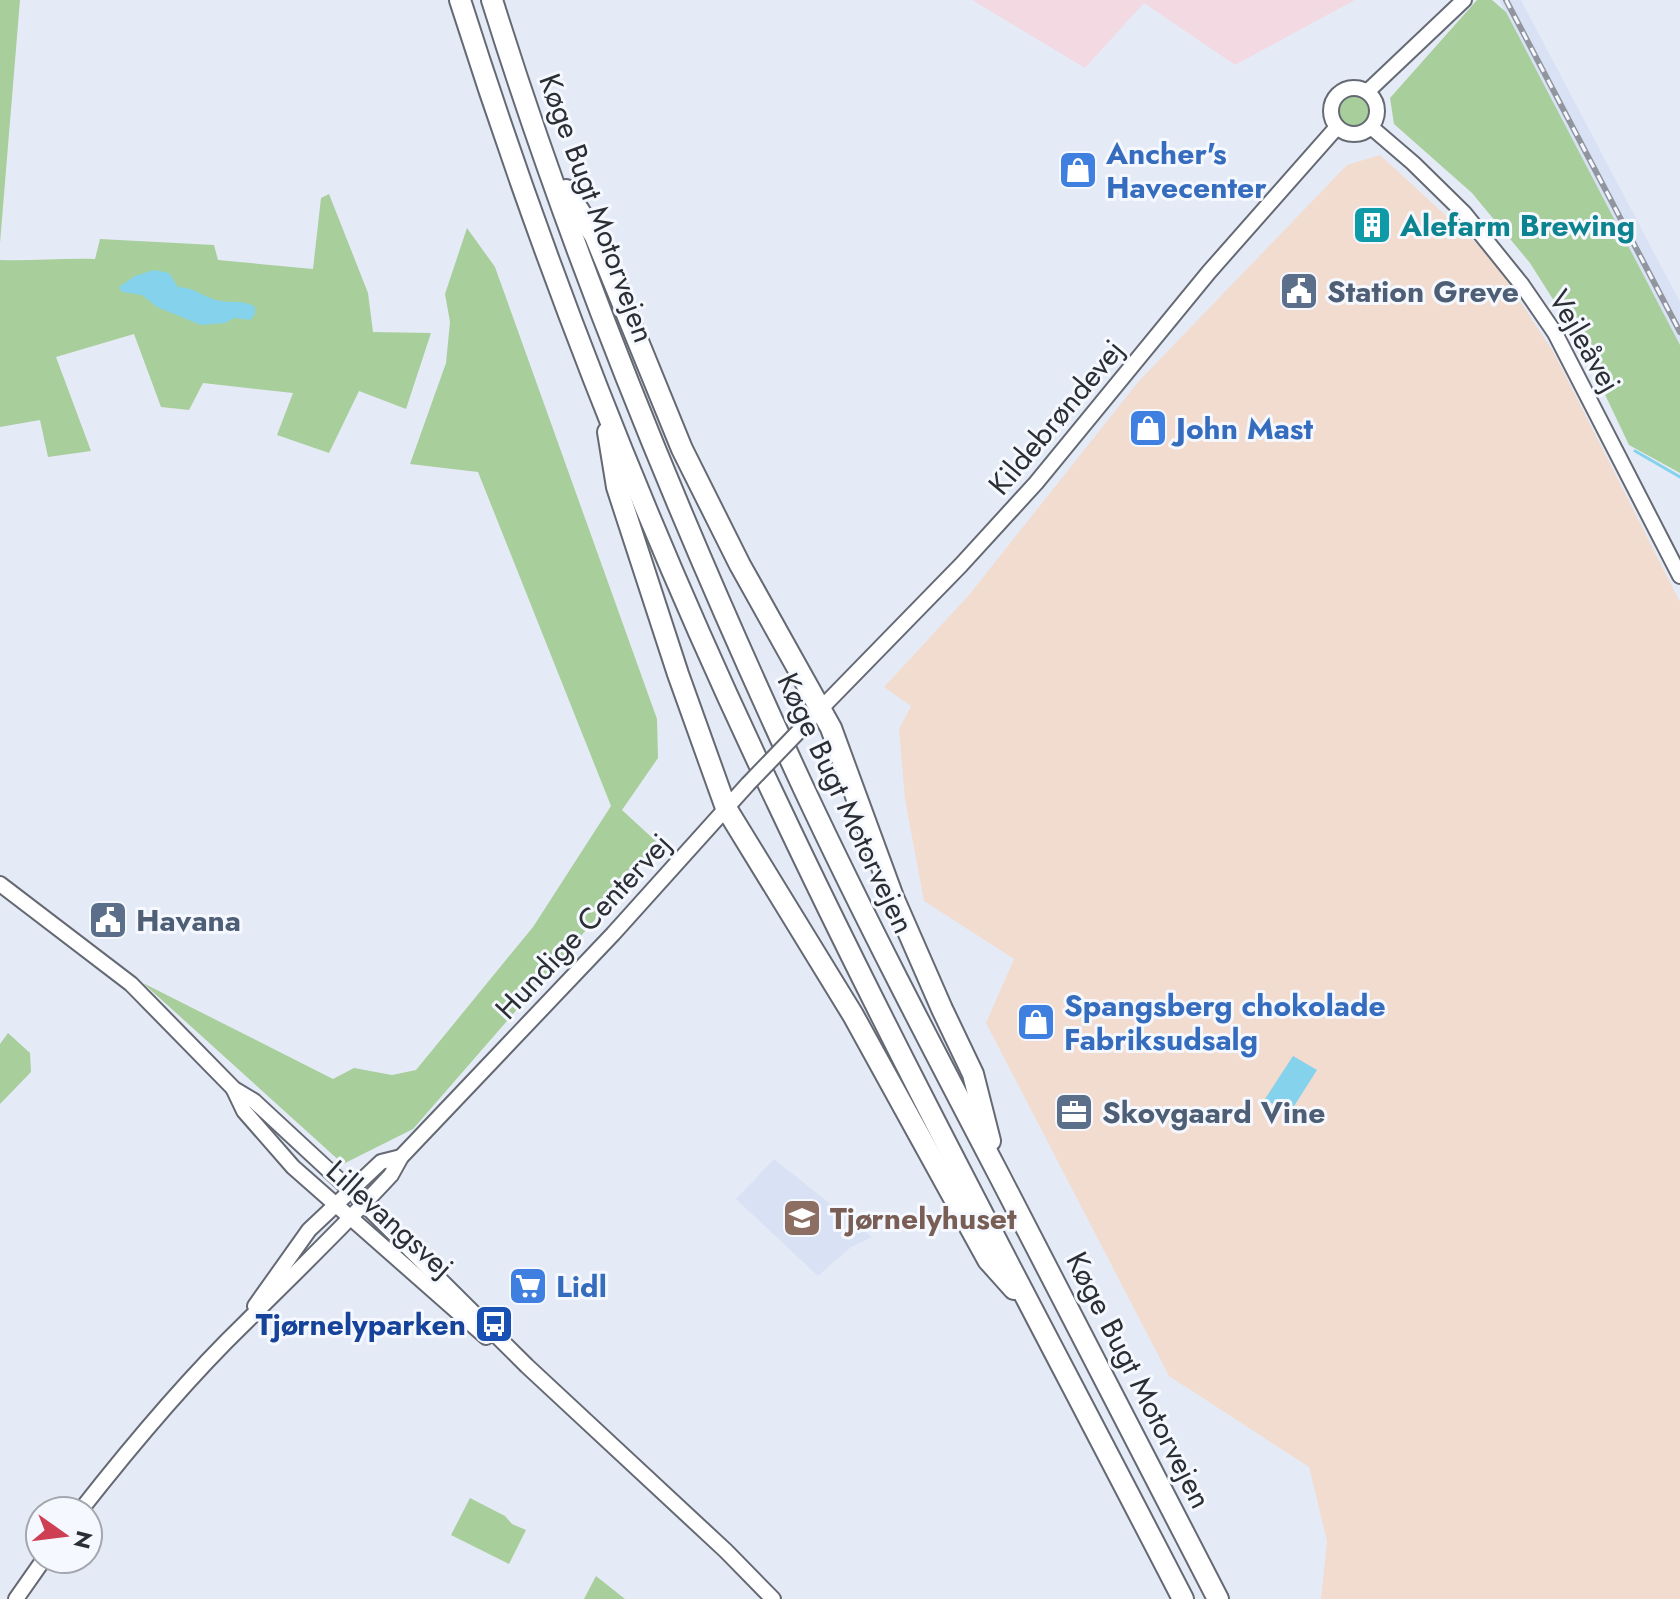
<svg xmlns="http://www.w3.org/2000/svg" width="1680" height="1599" font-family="Jost,sans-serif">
<rect width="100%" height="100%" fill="#e5ebf6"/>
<path fill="#f2dccf" d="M 1380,155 L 1491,257 L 1554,353 L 1680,602 L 1680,1599 L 1321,1599 L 1327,1541 L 1309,1467 L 1169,1376 L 986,1023 L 1014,959 L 924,901 L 905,799 L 899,729 L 911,706 L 884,687 L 969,595 L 1139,381 L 1347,165 Z"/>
<path fill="#f2d9e2" d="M 972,0 L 1355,0 L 1235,65 L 1144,3 L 1085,68 Z"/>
<g fill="#d8e2f4">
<path d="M 1499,0 L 1521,0 L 1680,302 L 1680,345 Z"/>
<path d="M 774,1159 L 872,1237 L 851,1247 L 818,1276 L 736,1199 Z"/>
</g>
<g fill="#a8ce9c">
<path d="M 0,0 L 20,0 L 0,243 Z"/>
<path d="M 1477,0 L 1492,0 L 1506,12 L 1680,345 L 1680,473 L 1629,445 L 1580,342 L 1530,263 L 1472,193 L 1394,124 L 1390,98 Z"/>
<circle cx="1354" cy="110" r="18"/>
<path d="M 329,194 L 368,293 L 373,332 L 431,333 L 406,409 L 359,391 L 329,453 L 277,435 L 293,393 L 203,383 L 189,410 L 161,407 L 134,334 L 56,357 L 91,451 L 48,457 L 40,420 L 0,427 L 0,260 C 32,261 63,258 95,259 L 100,239 L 214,245 L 218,260 L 313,269 L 321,198 Z"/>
<path d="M 467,228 L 495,267 L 657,719 L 658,758 L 622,810 L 660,845 L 413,1129 L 343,1164 L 143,983 L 333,1079 L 354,1068 L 392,1075 L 416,1070 L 533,927 L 611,806 L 478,472 L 410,464 L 446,363 L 450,322 L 445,294 Z"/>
<path d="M 8,1033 L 30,1053 L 31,1072 L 0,1104 L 0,1044 Z"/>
<path d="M 470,1498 L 505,1516 L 512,1524 L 526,1530 L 509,1564 L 451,1535 Z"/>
<path d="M 596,1576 L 625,1599 L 584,1599 Z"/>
</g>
<g fill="#84d2eb">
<path d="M 154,270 L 169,273 L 178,287 C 193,287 202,296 216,300 C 229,304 243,299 255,307 L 255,314 L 250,320 L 234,318 L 225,323 L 201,325 L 157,307 L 142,295 L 122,292 L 119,287 L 135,276 Z"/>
<path d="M 1293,1056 L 1317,1070 L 1289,1114 L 1265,1099 Z"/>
</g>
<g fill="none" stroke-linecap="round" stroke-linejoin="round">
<path stroke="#84d2eb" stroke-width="3" d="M 1635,451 L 1680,477"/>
<g stroke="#646973" stroke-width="18">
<g id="tertiary">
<circle cx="1354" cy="111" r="23"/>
<path d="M 1368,91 L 1464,0"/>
<path d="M 1371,127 L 1413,163 L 1464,213 L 1522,285 L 1555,333 L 1680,576"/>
<path d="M 801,729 L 961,565 L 1036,483 L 1209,272 L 1337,127"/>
<path d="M 0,884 L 131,984 L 234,1089 L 254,1101 L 350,1190 L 527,1366 L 726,1551 L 773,1599"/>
<path d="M 234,1090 L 244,1111 L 293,1167 L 486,1337"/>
<path d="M 255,1306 L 309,1230 L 381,1162 L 401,1157"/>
<path d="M 80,1511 C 131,1446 185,1381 245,1323 C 294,1274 344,1226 391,1175 L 401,1157 L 613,934 L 748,784"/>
<path d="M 16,1599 L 44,1559"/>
</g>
</g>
<g stroke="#646973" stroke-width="24">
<g id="motorway">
<path d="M 460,0 C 547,274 654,545 778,804 C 905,1073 1047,1335 1183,1599"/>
<path d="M 492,0 C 576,269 685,533 804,789 C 865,919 932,1047 999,1175 C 1072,1316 1145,1458 1218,1599"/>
<path d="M 566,190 L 595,236 L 682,449 L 740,565 L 831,728 L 893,897 L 942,1009 L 973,1074 L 990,1141"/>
<path d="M 608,432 L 617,487 L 678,674 L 726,808 L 853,1015 L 988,1260 L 1014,1289"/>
</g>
</g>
<use href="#tertiary" stroke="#fff" stroke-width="14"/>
<use href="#motorway" stroke="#fff" stroke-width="20"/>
<g stroke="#91959d" stroke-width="6">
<path id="rail" d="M 1506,0 L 1680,332"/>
</g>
<use href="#rail" stroke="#f5f8ff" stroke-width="3" stroke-dasharray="9" stroke-linecap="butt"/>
<g stroke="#646973" stroke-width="18" stroke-linecap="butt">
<path id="tertiary-bridge" d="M 748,784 L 801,729"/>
</g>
<use href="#tertiary-bridge" stroke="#fff" stroke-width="14"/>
</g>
<defs>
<g id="shop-square" transform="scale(2)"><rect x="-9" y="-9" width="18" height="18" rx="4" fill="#3f7fe0" stroke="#f5f8ff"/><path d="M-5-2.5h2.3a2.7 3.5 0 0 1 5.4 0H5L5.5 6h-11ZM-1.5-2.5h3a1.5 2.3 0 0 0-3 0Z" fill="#fff"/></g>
<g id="building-square" transform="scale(2)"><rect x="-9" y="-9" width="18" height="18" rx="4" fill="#0f9aa8" stroke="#f5f8ff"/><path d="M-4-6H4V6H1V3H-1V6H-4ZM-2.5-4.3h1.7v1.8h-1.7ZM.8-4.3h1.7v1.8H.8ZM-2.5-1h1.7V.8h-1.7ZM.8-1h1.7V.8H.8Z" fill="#fff"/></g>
<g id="civic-square" transform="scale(2)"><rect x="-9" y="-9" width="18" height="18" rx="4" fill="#5c6f8a" stroke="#f5f8ff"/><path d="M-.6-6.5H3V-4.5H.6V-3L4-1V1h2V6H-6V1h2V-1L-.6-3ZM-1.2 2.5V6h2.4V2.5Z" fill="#fff"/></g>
<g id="office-square" transform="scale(2)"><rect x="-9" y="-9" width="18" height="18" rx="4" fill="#5c6f8a" stroke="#f5f8ff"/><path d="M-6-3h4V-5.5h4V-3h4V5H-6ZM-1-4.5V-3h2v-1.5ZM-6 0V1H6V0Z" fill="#fff"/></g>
<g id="school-square" transform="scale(2)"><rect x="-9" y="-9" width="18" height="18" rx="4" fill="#8d6e63" stroke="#f5f8ff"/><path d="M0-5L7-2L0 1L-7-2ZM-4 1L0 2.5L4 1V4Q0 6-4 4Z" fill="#fff"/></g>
<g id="supermarket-square" transform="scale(2)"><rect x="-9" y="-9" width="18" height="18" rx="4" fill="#3f7fe0" stroke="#f5f8ff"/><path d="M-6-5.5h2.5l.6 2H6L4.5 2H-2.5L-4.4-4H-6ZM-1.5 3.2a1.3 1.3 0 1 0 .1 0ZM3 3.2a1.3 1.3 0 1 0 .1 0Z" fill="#fff"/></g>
<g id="bus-square" transform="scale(2)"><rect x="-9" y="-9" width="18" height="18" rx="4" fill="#1a4fb4" stroke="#f5f8ff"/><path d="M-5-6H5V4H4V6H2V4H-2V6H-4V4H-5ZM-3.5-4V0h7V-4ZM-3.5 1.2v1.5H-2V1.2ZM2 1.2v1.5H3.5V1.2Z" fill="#fff"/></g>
</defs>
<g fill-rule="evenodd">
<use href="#shop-square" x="1078" y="170"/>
<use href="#building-square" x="1372" y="225"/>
<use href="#civic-square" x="1299" y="291"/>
<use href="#shop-square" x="1148" y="428"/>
<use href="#civic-square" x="108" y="920"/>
<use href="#shop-square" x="1036" y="1022"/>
<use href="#office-square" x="1074" y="1112"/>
<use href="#school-square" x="802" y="1218"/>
<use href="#supermarket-square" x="528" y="1286"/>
<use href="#bus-square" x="494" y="1324"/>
</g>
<g text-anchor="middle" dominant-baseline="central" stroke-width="6" stroke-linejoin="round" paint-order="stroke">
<g font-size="30" font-weight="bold" fill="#366cbe" stroke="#f5f8ff" text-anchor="start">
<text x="1106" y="153">Ancher's<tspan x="1106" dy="34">Havecenter</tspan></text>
<text x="1176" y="428">John Mast</text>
<text x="1064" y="1005">Spangsberg chokolade<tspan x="1064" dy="34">Fabriksudsalg</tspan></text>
<text x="556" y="1286">Lidl</text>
</g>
<g font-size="30" fill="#2b2e32" stroke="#f5f8ff">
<text transform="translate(597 208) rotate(70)">Køge Bugt Motorvejen</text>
<text transform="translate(1585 341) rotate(60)">Vejleåvej</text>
<text transform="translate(1056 417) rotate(-50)">Kildebrøndevej</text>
<text transform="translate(846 803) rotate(65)">Køge Bugt Motorvejen</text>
<text transform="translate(583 926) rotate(-47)">Hundige Centervej</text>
<text transform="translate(390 1219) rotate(42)">Lillevangsvej</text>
<text transform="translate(1139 1380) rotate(63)">Køge Bugt Motorvejen</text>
</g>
<g font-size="30" font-weight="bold" fill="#0d838f" stroke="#f5f8ff" text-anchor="start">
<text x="1400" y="225">Alefarm Brewing</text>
</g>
<g font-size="30" font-weight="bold" fill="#4e5e75" stroke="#f5f8ff" text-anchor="start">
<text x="1327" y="291">Station Greve</text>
<text x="136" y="920">Havana</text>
<text x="1102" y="1112">Skovgaard Vine</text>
</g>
<g font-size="30" font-weight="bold" fill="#785e54" stroke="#f5f8ff" text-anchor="start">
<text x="830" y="1218">Tjørnelyhuset</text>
</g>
<g font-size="30" font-weight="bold" fill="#164399" stroke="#f5f8ff" text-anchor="end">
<text x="466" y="1324">Tjørnelyparken</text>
</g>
</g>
<g transform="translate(64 1535) rotate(104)"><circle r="38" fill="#f5f8ff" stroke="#a4a7ad" stroke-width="2"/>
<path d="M0-6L14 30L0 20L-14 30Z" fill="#cf3f54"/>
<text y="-12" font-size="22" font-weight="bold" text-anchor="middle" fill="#2b2e32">N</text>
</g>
</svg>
